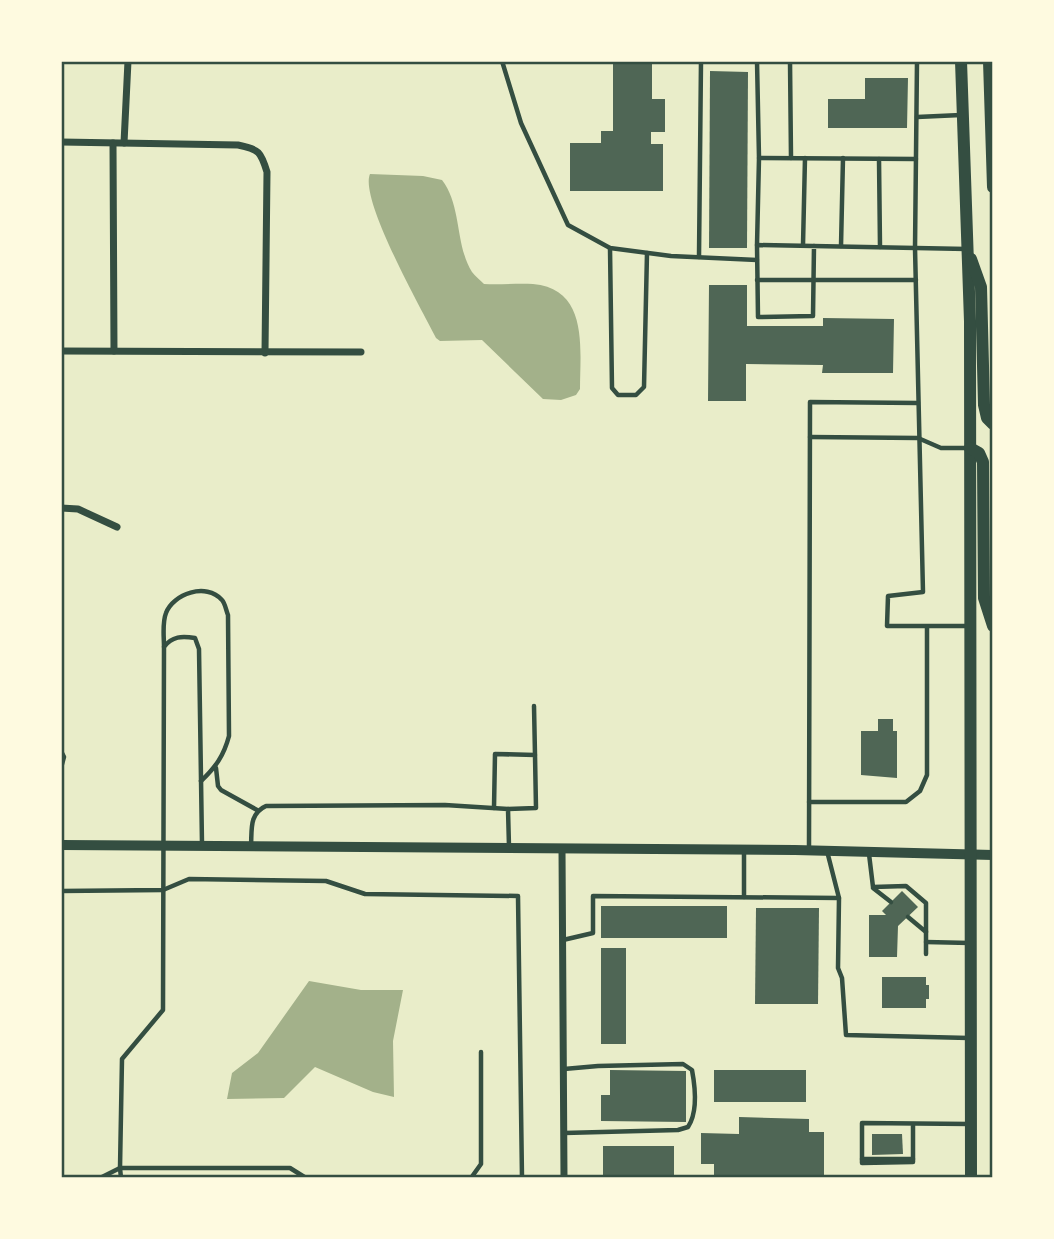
<svg xmlns="http://www.w3.org/2000/svg" width="1054" height="1239" font-family="'PT Sans',sans-serif">
<rect width="100%" height="100%" fill="#e9edc9"/>
<g fill="#a3b18a">
<path d="M 370,174 L 423,176 L 442,180 C 462,206 455,245 472,272 C 475,276 480,280 484,284 C 500,285 517,283 533,284 C 589,289 580,349 580,389 L 576,395 L 561,400 L 543,399 L 482,340 L 440,341 L 436,338 C 422,310 359,199 370,174 Z"/>
<path d="M 309,981 L 361,990 L 403,990 L 393,1041 L 394,1097 L 373,1092 L 315,1067 L 284,1098 L 227,1099 L 232,1073 L 258,1053 Z"/>
</g>
<g fill="#4f6655">
<path d="M 613,61 L 652,61 L 652,99 L 665,99 L 665,132 L 651,132 L 651,144 L 663,144 L 663,191 L 570,191 L 570,143 L 601,143 L 601,131 L 613,131 Z"/>
<path d="M 710,71 L 748,72 L 747,248 L 709,248 Z"/>
<path d="M 865,78 L 908,78 L 907,128 L 828,128 L 828,99 L 865,99 Z"/>
<path d="M 709,285 L 747,285 L 747,326 L 823,326 L 823,318 L 894,319 L 893,373 L 822,373 L 823,365 L 746,364 L 746,401 L 708,401 Z"/>
<path d="M 878,719 L 893,719 L 893,731 L 897,731 L 897,778 L 861,775 L 861,731 L 878,731 Z"/>
<path d="M 902,891 L 918,907 L 898,926 L 897,957 L 869,957 L 869,915 L 886,915 L 882,911 Z"/>
<rect x="601" y="906" width="126" height="32"/>
<path d="M 756,908 L 819,908 L 818,1004 L 755,1004 Z"/>
<rect x="601" y="948" width="25" height="96"/>
<path d="M 882,977 L 926,977 L 926,985 L 929,985 L 929,999 L 926,999 L 926,1008 L 882,1008 Z"/>
<path d="M 610,1070 L 686,1071 L 686,1122 L 601,1121 L 601,1095 L 610,1095 Z"/>
<rect x="714" y="1070" width="92" height="32"/>
<path d="M 739,1117 L 809,1119 L 809,1132 L 824,1132 L 824,1178 L 714,1178 L 714,1164 L 701,1164 L 701,1133 L 739,1134 Z"/>
<path d="M 872,1134 L 902,1134 L 903,1154 L 872,1155 Z"/>
<rect x="603" y="1146" width="71" height="32"/>
</g>
<g fill="none" stroke-linecap="round" stroke-linejoin="round">
<g stroke="#344e41" stroke-width="4.5">
<path d="M 502,61 L 521,123 L 568,225 L 610,248 L 671,256 L 757,260"/>
<path d="M 757,61 L 759,158"/>
<path d="M 790,61 L 791,158"/>
<path d="M 917,61 L 915,248 L 923,592 L 888,596 L 887,626 L 969,626"/>
<path d="M 917,117 L 961,115"/>
<path d="M 879,159 L 880,247"/>
<path d="M 757,245 L 759,158 L 916,159"/>
<path d="M 803,245 L 805,158"/>
<path d="M 814,246 L 813,316 L 758,317 L 757,245 L 967,249"/>
<path d="M 841,246 L 843,158"/>
<path d="M 610,248 L 612,388 L 618,395 L 636,395 L 644,387 L 647,253"/>
<path d="M 699,257 L 701,61"/>
<path d="M 757,280 L 916,280"/>
<path d="M 810,437 L 918,438 L 941,448 L 968,448"/>
<path d="M 164,647 C 164,636 162,623 166,613 C 173,594 206,582 222,600 C 225,603 226,610 228,615 L 229,736 C 224,755 216,767 201,781"/>
<path d="M 534,706 L 535,755"/>
<path d="M 61,751 L 64,757 L 61,768"/>
<path d="M 216,768 L 218,786 L 221,790 L 257,810"/>
<path d="M 809,802 L 906,802 L 920,791 L 927,775 L 927,627"/>
<path d="M 494,808 L 495,754 L 535,755 L 536,808 L 508,809"/>
<path d="M 202,844 L 199,649 L 195,638 C 182,636 172,636 164,647 L 163,1010 L 122,1059 L 120,1168 L 290,1168 L 306,1178"/>
<path d="M 251,846 C 252,829 249,814 266,806 L 445,805 L 508,809 L 509,847"/>
<path d="M 809,849 L 810,402 L 918,403"/>
<path d="M 744,851 L 744,897"/>
<path d="M 827,851 L 839,898 L 838,968 L 842,978 L 846,1035 L 969,1038"/>
<path d="M 869,854 L 873,887 L 906,886 L 926,903 L 926,954"/>
<path d="M 873,888 L 891,902"/>
<path d="M 61,891 L 163,890 L 189,879 L 326,881 L 365,894 L 518,896 L 522,1178"/>
<path d="M 908,917 L 926,932"/>
<path d="M 563,940 L 593,933 L 593,896 L 839,898"/>
<path d="M 926,942 L 970,943"/>
<path d="M 564,1069 L 598,1066 L 683,1064 L 692,1070 C 695,1086 698,1112 688,1127 L 678,1130 L 564,1133"/>
<path d="M 913,1124 L 913,1162 L 862,1163 L 862,1123 L 970,1124"/>
<path d="M 862,1159 L 913,1159"/>
<path d="M 100,1178 L 120,1168 L 121,1178"/>
<path d="M 471,1178 L 481,1164 L 481,1052"/>
</g>
<g stroke="#344e41" stroke-width="7">
<path d="M 61,142 L 238,145 C 259,149 261,152 267,172 L 265,353"/>
<path d="M 113,143 L 114,351"/>
<path d="M 124,143 L 128,61"/>
<path d="M 61,351 L 361,352"/>
<path d="M 61,508 L 78,509 L 117,527"/>
<path d="M 562,849 L 564,1178"/>
</g>
<path stroke="#344e41" stroke-width="10" d="M 61,845 L 795,850 L 993,855"/>
<g stroke="#344e41" stroke-width="12">
<path d="M 961,61 L 970,321 L 971,1178"/>
<path d="M 989,61 L 993,187"/>
<path d="M 971,259 L 981,287 L 984,405 L 987,418 L 993,424"/>
<path d="M 970,448 L 979,453 L 983,462 L 984,598 L 993,626"/>
</g>
</g>
<rect width="1054" height="1239" fill="none" stroke="#fefae0" stroke-width="126"/>
<rect x="63" y="63" width="928" height="1113" fill="none" stroke="#344e41" stroke-width="2.5"/>
</svg>
